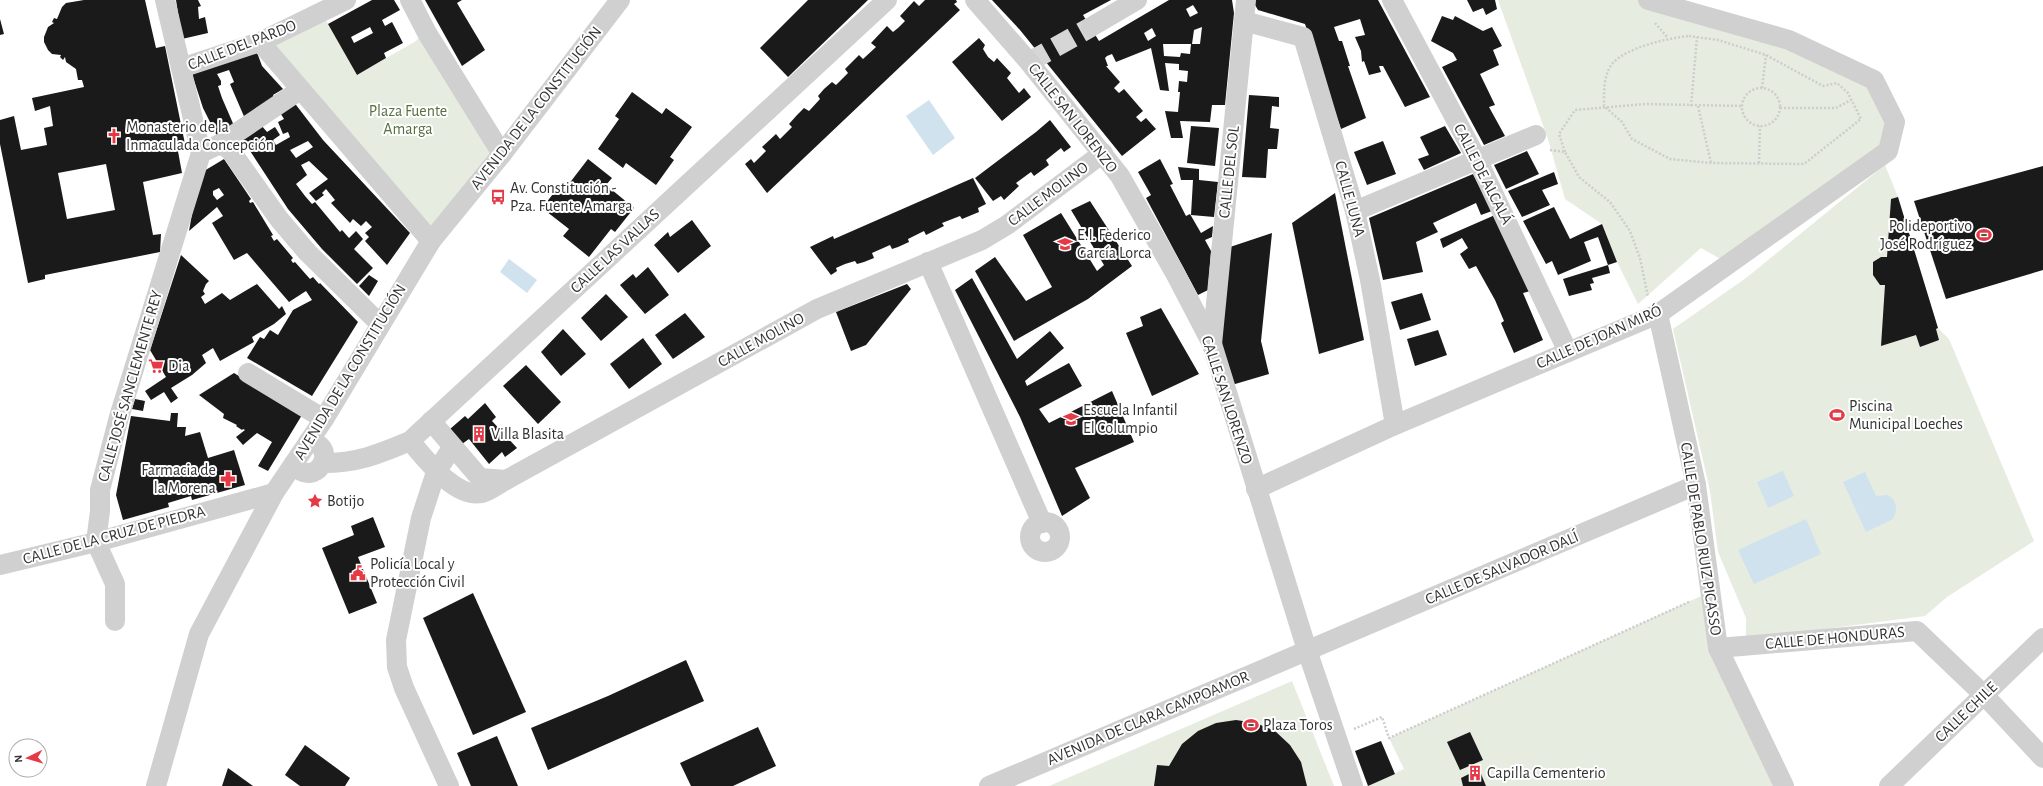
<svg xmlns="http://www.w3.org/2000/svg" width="2043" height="786" font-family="'Alegreya Sans',sans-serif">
<rect width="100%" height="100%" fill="#fff"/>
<g fill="#e6ecdf">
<path d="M 1498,0 L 1648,0 L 1874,80 L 1895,122 L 1888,151 L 1728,263 L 1701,248 L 1638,304 L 1617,262 L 1602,224 L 1565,199 L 1548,139 Z"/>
<path d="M 322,13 L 357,75 L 416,41 L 426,30 L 502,154 L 431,241 L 260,42 Z"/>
<path d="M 1885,165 L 1898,197 L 1938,328 L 1949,339 L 2034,541 L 1947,597 L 1925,616 L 1746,639 L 1746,618 L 1718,552 L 1710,491 L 1673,329 L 1746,278 Z"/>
<path d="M 1710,592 L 1718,648 L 1784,786 L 1368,786 L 1404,769 L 1389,738 Z"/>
<path d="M 1292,681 L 1334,786 L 1049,786 Z"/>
</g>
<g fill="#cfe2ee">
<path d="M 929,100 L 955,138 L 933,155 L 906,116 Z"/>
<path d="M 509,259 L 537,280 L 527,293 L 500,272 Z"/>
<path d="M 1783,471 L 1794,496 L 1768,508 L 1757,482 Z"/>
<path d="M 1865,472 L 1876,496 L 1888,495 C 1897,501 1898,510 1893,519 L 1866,532 L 1843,482 Z"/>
<path d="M 1806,519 L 1821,554 L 1754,584 L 1738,550 Z"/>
</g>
<g fill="#1a1a1a" fill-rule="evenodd">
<path d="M 84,0 L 145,0 L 156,48 L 165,46 L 185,144 L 177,146 L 182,173 L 143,182 L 153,235 L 161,234 L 160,252 L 45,275 L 45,279 L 28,283 L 0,144 L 0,120 L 14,116 L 21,150 L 47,145 L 44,128 L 53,126 L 50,106 L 35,111 L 32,98 L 84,87 L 82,80 L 78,80 L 76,69 L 66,62 L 65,57 L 63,60 L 60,57 L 61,55 L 52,54 L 48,50 L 44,42 L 44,37 L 48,27 L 54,23 L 52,22 L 54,18 L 57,19 L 62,7 L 66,3 ZM 106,164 L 115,210 L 67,219 L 58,173 Z"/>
<path d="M 176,0 L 198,0 L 201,6 L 198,7 L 199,19 L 205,17 L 208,33 L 182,39 Z"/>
<path d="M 372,0 L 394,0 L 400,10 L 382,20 L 385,26 L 392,22 L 403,43 L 384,53 L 386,58 L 357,75 L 328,24 ZM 370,27 L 373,33 L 354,43 L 351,37 Z"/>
<path d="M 425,0 L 462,0 L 457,3 L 485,50 L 462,66 Z"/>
<path d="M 808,0 L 868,0 L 788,77 L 760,48 Z"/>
<path d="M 925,0 L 956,0 L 957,2 L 954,4 L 960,10 L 767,193 L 745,164 L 751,159 L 754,163 L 766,151 L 762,147 L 776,134 L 780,139 L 792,127 L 789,124 L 797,115 L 804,108 L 809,111 L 820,99 L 818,96 L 824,89 L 832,82 L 836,85 L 848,73 L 845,69 L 859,55 L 863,59 L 876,47 L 871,43 L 887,26 L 893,32 L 898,28 L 905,21 L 900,16 L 914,1 L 919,6 Z"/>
<path d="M 992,0 L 1111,0 L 1083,15 L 1099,41 L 1169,0 L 1232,0 L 1234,13 L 1225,105 L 1212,105 L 1210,122 L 1180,121 L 1183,138 L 1171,138 L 1165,111 L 1178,112 L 1180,92 L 1178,92 L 1179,81 L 1187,82 L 1188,71 L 1179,70 L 1179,64 L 1165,63 L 1169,91 L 1160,90 L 1151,48 L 1116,62 L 1112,54 L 1107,56 L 1105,58 L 1108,66 L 1106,66 L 1120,82 L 1114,88 L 1119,93 L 1124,89 L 1143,111 L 1136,117 L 1141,122 L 1146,118 L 1156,129 L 1122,156 L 1020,30 ZM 1193,5 L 1198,13 L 1190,17 L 1186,9 ZM 1202,27 L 1200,44 L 1192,44 L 1194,30 ZM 1152,28 L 1156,36 L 1148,41 L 1144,33 ZM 1163,44 L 1191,44 L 1190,54 L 1181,53 L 1180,57 L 1164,56 Z"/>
<path d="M 1255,0 L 1378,0 L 1430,97 L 1405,107 L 1383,66 L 1379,66 L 1381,72 L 1369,75 L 1364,61 L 1362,62 L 1361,51 L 1355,37 L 1365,35 L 1360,19 L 1334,27 L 1339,41 L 1342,41 L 1350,66 L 1348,66 L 1366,118 L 1341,129 L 1305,24 L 1258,10 L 1255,5 Z"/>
<path d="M 1467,0 L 1495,0 L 1497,9 L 1486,15 L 1483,8 L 1473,12 Z"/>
<path d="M 1442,16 L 1453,20 L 1455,16 L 1483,31 L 1492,27 L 1502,46 L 1493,50 L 1499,65 L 1480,74 L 1495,105 L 1489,107 L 1505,136 L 1484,145 L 1442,67 L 1457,60 L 1453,53 L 1431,41 Z"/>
<path d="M 0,19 L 4,34 L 0,35 Z"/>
<path d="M 979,38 L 985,45 L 983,49 L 988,57 L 994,62 L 997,58 L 1011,73 L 1007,78 L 1019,93 L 1024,88 L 1031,97 L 1002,121 L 952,62 Z"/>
<path d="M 255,47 L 262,66 L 283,89 L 273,95 L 276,102 L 246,121 L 230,84 L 234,82 L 229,70 L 217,74 L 221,81 L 221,85 L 218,86 L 222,98 L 235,128 L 218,138 L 203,108 L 191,71 Z"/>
<path d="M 632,92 L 662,114 L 666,108 L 692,127 L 670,157 L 674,160 L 656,185 L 626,163 L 623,168 L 598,149 L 619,119 L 615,116 Z"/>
<path d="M 1249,95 L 1279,97 L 1279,107 L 1272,106 L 1270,128 L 1279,129 L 1277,149 L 1268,149 L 1266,178 L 1242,177 Z"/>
<path d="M 293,101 L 323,140 L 410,233 L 387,265 L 365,241 L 369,237 L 365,233 L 372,227 L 366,221 L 361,226 L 353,219 L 350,223 L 331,203 L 335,200 L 326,189 L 322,193 L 324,195 L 316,201 L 309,193 L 328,179 L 309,161 L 301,165 L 307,175 L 296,184 L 305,196 L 312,204 L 315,202 L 340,232 L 342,230 L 349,238 L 356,231 L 363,239 L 354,249 L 373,268 L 357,284 L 322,249 L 288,209 L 241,137 L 261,125 L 267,132 L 275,127 L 280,135 L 273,140 L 276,145 L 290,137 L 288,132 L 283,134 L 278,122 L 284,119 L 279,111 ZM 308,141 L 313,147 L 296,158 L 290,150 Z"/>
<path d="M 1050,120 L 1071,147 L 1064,152 L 1061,148 L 1046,160 L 1049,165 L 1034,176 L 1031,172 L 1016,183 L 1019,186 L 1004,200 L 1001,196 L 993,201 L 975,178 L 1036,132 Z"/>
<path d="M 1191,126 L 1219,128 L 1215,166 L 1187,163 Z"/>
<path d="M 1445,126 L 1461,153 L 1424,170 L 1418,159 L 1429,155 L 1420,137 Z"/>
<path d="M 1383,141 L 1396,174 L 1367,185 L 1354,152 Z"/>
<path d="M 1527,151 L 1539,174 L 1506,189 L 1494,165 Z"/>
<path d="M 224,159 L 251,199 L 249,201 L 250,203 L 253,202 L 273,235 L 271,236 L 274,241 L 277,239 L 293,258 L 291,260 L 293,263 L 295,262 L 310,279 L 313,277 L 319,284 L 320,283 L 358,322 L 312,396 L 247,358 L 260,337 L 264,339 L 270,330 L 278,335 L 293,310 L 312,300 L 306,291 L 289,302 L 247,253 L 234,260 L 212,223 L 223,216 L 217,207 L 189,231 L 199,174 ZM 219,188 L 224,195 L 217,200 L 213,195 L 213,191 Z"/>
<path d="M 588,159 L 612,178 L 606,185 L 634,208 L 615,232 L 611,229 L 589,257 L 563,236 L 569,229 L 542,208 L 560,185 L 565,189 Z"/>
<path d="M 1160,159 L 1173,184 L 1170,185 L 1186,216 L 1190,214 L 1201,233 L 1213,226 L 1212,237 L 1205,240 L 1211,251 L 1208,290 L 1198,295 L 1146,198 L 1151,195 L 1138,172 Z"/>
<path d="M 2043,166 L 2043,270 L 1946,299 L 1914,201 Z"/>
<path d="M 1178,167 L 1199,169 L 1199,180 L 1218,182 L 1214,217 L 1191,215 L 1193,180 L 1181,180 Z"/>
<path d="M 1554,172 L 1558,184 L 1542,190 L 1550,205 L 1522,217 L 1508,191 Z"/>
<path d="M 1473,174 L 1492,211 L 1481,215 L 1476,203 L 1433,223 L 1438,232 L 1416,242 L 1423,272 L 1383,280 L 1369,218 Z"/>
<path d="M 973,178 L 986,204 L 978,208 L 979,212 L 962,219 L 960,216 L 942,223 L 944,226 L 926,235 L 924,231 L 908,239 L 909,242 L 898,247 L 892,249 L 890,245 L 872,253 L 874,258 L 864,262 L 857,264 L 855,261 L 845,264 L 836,268 L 837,271 L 831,275 L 810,247 L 833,236 L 834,239 Z"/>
<path d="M 1335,193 L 1364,340 L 1319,354 L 1292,223 Z"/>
<path d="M 1898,197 L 1938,328 L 1936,329 L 1939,340 L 1920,347 L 1916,335 L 1881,346 L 1885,285 L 1880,285 L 1873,275 L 1873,262 L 1881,257 L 1887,257 L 1891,199 Z"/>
<path d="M 1090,201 L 1132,266 L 1088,299 L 1014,341 L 975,271 L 995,257 L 1026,301 L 1052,287 L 1023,235 L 1061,213 L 1097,271 L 1104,265 L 1071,210 Z"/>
<path d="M 1554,207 L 1570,239 L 1602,224 L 1617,262 L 1608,265 L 1610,273 L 1592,278 L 1594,283 L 1590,284 L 1592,290 L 1569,296 L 1563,279 L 1608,265 L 1598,237 L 1584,242 L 1591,261 L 1558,275 L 1552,261 L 1546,264 L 1523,221 Z"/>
<path d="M 1495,215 L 1534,290 L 1523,293 L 1543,340 L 1514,353 L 1501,323 L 1504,321 L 1495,300 L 1476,266 L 1469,269 L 1460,254 L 1468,248 L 1462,238 L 1443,248 L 1440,239 Z"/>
<path d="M 692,220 L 711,246 L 678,273 L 654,245 L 668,232 L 670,237 Z"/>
<path d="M 1272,233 L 1261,341 L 1269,374 L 1225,387 L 1217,346 L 1221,250 Z"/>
<path d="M 181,255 L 209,281 L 206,284 L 203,291 L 205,294 L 201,297 L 205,304 L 222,293 L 230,300 L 257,284 L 279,309 L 282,306 L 286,314 L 274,324 L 252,337 L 254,342 L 220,361 L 213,348 L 202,355 L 206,363 L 192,375 L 171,388 L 178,398 L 171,403 L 164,392 L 151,400 L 145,391 L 166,377 L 150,350 Z"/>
<path d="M 648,267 L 669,295 L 645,314 L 620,285 L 633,274 L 636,278 Z"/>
<path d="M 369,275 L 378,281 L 369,296 L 359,286 Z"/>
<path d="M 972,278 L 1017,359 L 1050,331 L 1064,348 L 1025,381 L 1027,386 L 1069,363 L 1082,386 L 1039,409 L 1049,423 L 1112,391 L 1134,442 L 1075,468 L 1090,498 L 1062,516 L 1020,417 L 955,290 Z"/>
<path d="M 907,284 L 911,289 L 866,345 L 851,351 L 836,312 Z"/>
<path d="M 1422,293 L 1431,320 L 1400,330 L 1391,302 Z"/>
<path d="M 606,294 L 628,317 L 601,341 L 581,318 Z"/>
<path d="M 1161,308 L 1199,374 L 1152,396 L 1126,333 L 1143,326 L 1140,317 Z"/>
<path d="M 685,313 L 705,337 L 673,359 L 655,335 Z"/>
<path d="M 563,329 L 586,354 L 561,376 L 541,352 Z"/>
<path d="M 1438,330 L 1447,355 L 1415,366 L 1407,339 Z"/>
<path d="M 643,338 L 662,364 L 629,389 L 610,364 Z"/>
<path d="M 526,365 L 561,402 L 538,424 L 503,386 Z"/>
<path d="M 234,373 L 302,415 L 268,471 L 258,466 L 272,442 L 257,433 L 243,445 L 236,437 L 245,430 L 243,429 L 242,430 L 236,426 L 237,425 L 223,418 L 224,414 L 199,395 Z"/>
<path d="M 135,399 L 145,401 L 143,411 L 132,409 Z"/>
<path d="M 485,403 L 496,417 L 492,421 L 517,448 L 505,457 L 502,452 L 489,464 L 469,439 L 462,444 L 450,429 L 465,416 L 468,419 Z"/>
<path d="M 171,413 L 178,413 L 177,427 L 186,427 L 185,436 L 200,432 L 208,458 L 234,450 L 245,485 L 192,500 L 191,496 L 168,503 L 169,507 L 123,520 L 116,495 L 131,416 L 170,421 Z"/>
<path d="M 373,517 L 385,547 L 358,557 L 377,603 L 349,614 L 322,548 L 354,535 L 351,526 Z"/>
<path d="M 473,593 L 526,712 L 473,735 L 423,618 Z"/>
<path d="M 686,660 L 704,701 L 548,770 L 531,728 L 608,696 Z"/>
<path d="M 1236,720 L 1256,723 L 1275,731 L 1290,745 L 1301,762 L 1307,786 L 1154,786 L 1157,765 L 1169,766 L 1182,744 L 1198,731 L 1216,723 Z"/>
<path d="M 758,727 L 776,766 L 733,786 L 691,786 L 680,763 Z"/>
<path d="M 1470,732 L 1483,760 L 1460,770 L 1447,742 Z"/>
<path d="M 497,736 L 518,786 L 471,786 L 457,753 Z"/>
<path d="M 1381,741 L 1395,774 L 1368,786 L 1355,751 Z"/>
<path d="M 305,745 L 350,778 L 345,786 L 300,786 L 285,775 Z"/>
<path d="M 228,768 L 253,786 L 222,786 Z"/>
<path d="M 1479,769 L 1486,786 L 1463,786 L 1461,778 Z"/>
</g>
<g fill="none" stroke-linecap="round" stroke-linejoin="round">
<path stroke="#d6d6d6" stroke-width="20" stroke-dasharray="20 10" stroke-linecap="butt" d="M 1029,62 L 1091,27"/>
<g stroke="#cdcdcd" stroke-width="2.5" stroke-dasharray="2 2" stroke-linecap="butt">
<path d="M 1655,23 L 1668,38"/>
<path d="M 1689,36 L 1718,40 L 1766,55 L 1823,86 L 1837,83 L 1848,93 L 1861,119 L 1804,164 L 1711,163 L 1670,159 L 1632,139 L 1622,122 L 1604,106 C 1604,93 1603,76 1612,64 C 1626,47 1669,38 1689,36 Z"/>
<path d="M 1762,88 L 1766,55"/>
<circle cx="1761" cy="107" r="19"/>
<path d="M 1691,106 L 1697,37"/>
<path d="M 1698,106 L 1711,163"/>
<path d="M 1780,108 L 1836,108 L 1851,100"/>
<path d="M 1550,150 L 1565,152 L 1579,177 L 1610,202 L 1630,231 L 1640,258 L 1648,297"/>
<path d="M 1565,152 L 1559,134 L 1575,110 L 1646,104 L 1743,106"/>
<path d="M 1759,163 L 1760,126"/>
<path d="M 1354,729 L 1382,717 L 1389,738 L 1691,601"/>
</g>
<g stroke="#d0d0d0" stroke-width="20">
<path d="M 165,0 L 201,153 L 220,144 L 230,150 L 279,219 L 307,252 L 380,324"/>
<path d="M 410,0 L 427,33 L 502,154"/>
<path d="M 975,0 L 1029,62 L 1120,176 L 1175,273 L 1212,344 L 1307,650 L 1353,786"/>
<path d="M 1392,0 L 1478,161 L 1568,352"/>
<path d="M 1244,21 L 1303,37 L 1355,211 L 1370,280 L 1395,425"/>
<path d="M 1091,27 L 1137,0"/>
<path d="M 260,42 L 431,241"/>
<path d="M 181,68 L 260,42 L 346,0"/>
<path d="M 220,144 L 300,90"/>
<path d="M 1355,211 L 1536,135"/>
<path d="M 928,262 L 1042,523"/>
<path d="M 1658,314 L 1696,485 L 1718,648 L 1784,786"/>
<path d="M 1212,344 L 1246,0"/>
<path d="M 248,373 L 324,419"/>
<path d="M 431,421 L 480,478 L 506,480 L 817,309 L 982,240 L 1007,225 L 1103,153"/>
<path d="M 410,441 C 425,458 455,499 482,493 C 490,491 499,484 506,480"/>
<path d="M 323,463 C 358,463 379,454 410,441 L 887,0"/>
<path d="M 294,464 C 314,492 342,447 309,441"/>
<path d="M 1256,489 L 1395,425 L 1658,314 L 1888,151 L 1895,122 L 1874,80 L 1789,40 L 1648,0"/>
<circle cx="1045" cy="537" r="15"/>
<path d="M 0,565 L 96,542 L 274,493"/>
<path d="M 115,621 L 115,584 L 96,542 L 100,511 L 100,490 L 119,417 L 201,153"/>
<path d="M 1718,648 L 1917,631 L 1984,695 L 2043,758"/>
<path d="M 156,786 L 199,634 L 274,493 L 324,419 L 431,241 L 502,154 L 620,0"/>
<path d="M 449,786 L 404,688 L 397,667 L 396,640 L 421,518 L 436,472 L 452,448"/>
<path d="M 989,786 L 1696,485"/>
<path d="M 1889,786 L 2043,638"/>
</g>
</g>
<defs>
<g id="church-bare" transform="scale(1.2)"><path d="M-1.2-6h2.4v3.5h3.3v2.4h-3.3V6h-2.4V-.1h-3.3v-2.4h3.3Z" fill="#e63946" stroke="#fff" stroke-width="2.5" paint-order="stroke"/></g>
<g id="bus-bare" transform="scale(1.2)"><path d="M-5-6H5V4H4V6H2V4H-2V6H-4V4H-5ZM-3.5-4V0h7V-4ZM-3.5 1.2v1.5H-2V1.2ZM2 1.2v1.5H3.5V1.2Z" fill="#e63946" stroke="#fff" stroke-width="2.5" paint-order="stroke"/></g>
<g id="stadium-bare" transform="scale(1.2)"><path d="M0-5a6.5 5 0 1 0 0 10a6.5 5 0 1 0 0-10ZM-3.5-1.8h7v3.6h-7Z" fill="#e63946" stroke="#fff" stroke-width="2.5" paint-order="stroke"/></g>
<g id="school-bare" transform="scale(1.2)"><path d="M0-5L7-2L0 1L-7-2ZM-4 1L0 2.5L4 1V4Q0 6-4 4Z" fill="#e63946" stroke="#fff" stroke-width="2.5" paint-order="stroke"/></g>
<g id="supermarket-bare" transform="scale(1.2)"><path d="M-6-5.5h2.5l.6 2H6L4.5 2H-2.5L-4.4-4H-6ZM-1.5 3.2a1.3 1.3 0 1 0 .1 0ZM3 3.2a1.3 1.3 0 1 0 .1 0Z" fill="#e63946" stroke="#fff" stroke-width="2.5" paint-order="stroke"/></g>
<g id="building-bare" transform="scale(1.2)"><path d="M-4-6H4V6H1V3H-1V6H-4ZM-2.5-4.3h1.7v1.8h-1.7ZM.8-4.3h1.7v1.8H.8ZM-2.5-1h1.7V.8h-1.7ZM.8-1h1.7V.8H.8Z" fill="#e63946" stroke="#fff" stroke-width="2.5" paint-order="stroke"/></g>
<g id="pharmacy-bare" transform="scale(1.2)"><path d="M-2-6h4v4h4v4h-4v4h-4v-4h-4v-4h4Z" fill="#e63946" stroke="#fff" stroke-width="2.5" paint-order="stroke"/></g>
<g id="sight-bare" transform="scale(1.2)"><path d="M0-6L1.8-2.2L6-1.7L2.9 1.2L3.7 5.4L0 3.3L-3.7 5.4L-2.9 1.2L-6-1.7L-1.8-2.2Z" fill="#e63946" stroke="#fff" stroke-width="2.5" paint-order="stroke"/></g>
<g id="civic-bare" transform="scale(1.2)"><path d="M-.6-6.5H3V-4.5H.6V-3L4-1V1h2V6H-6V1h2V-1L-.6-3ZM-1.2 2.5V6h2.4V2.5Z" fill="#e63946" stroke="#fff" stroke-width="2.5" paint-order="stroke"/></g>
</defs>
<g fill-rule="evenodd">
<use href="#church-bare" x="114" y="136"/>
<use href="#bus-bare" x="498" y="197"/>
<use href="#stadium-bare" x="1984" y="235"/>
<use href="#school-bare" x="1065" y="244"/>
<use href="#supermarket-bare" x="156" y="366"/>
<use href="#stadium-bare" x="1837" y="415"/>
<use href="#school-bare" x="1071" y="419"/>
<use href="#building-bare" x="479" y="434"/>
<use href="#pharmacy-bare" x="228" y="479"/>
<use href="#sight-bare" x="315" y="501"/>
<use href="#civic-bare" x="358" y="573"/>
<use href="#stadium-bare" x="1251" y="725"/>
<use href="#building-bare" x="1475" y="773"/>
</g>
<g text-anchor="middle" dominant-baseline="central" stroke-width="4" stroke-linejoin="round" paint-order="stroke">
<g font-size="16" fill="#333" stroke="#fff">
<text transform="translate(242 45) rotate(-21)">CALLE DEL PARDO</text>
<text transform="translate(536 108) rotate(-52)">AVENIDA DE LA CONSTITUCIÓN</text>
<text transform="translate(1073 118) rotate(52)">CALLE SAN LORENZO</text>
<text transform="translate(1229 172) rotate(-84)">CALLE DEL SOL</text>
<text transform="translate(1483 174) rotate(63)">CALLE DE ALCALÁ</text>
<text transform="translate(1048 194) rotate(-37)">CALLE MOLINO</text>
<text transform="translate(1350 199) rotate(75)">CALLE LUNA</text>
<text transform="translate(615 251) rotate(-43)">CALLE LAS VALLAS</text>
<text transform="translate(1599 337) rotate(-24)">CALLE DE JOAN MIRÓ</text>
<text transform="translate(761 340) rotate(-29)">CALLE MOLINO</text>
<text transform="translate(350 372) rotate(-59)">AVENIDA DE LA CONSTITUCIÓN</text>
<text transform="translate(130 386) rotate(-74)">CALLE JOSÉ SANCLEMENTE REY</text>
<text transform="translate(1227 400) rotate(72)">CALLE SAN LORENZO</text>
<text transform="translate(114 535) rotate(-15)">CALLE DE LA CRUZ DE PIEDRA</text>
<text transform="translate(1701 539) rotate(81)">CALLE DE PABLO RUIZ PICASSO</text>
<text transform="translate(1502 568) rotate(-23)">CALLE DE SALVADOR DALÍ</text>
<text transform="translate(1835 638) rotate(-5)">CALLE DE HONDURAS</text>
<text transform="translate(1966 712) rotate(-44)">CALLE CHILE</text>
<text transform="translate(1148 718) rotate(-23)">AVENIDA DE CLARA CAMPOAMOR</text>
</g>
<g font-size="16" fill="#56703f" stroke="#fff">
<text x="408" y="111">Plaza Fuente<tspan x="408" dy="18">Amarga</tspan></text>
</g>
<g font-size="16" fill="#333" stroke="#fff" text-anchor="start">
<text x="126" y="127">Monasterio de la<tspan x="126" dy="18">Inmaculada Concepción</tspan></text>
<text x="510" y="188">Av. Constitución -<tspan x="510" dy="18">Pza. Fuente Amarga</tspan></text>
<text x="1972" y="226" text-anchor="end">Polideportivo<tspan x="1972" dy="18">José Rodríguez</tspan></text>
<text x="1077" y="235">E.I. Federico<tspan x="1077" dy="18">García Lorca</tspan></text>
<text x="168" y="366">Dia</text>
<text x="1849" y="406">Piscina<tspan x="1849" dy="18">Municipal Loeches</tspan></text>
<text x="1083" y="410">Escuela Infantil<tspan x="1083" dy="18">El Columpio</tspan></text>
<text x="491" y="434">Villa Blasita</text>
<text x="216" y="470" text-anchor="end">Farmacia de<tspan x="216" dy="18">la Morena</tspan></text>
<text x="327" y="501">Botijo</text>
<text x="370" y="564">Policía Local y<tspan x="370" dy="18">Protección Civil</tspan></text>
<text x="1263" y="725">Plaza Toros</text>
<text x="1487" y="773">Capilla Cementerio</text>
</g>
</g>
<g transform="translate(28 758) rotate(265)"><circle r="19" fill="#ffffff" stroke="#adadad"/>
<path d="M0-3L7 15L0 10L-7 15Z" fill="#e63946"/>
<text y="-6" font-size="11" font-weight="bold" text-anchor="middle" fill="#333333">N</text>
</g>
</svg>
